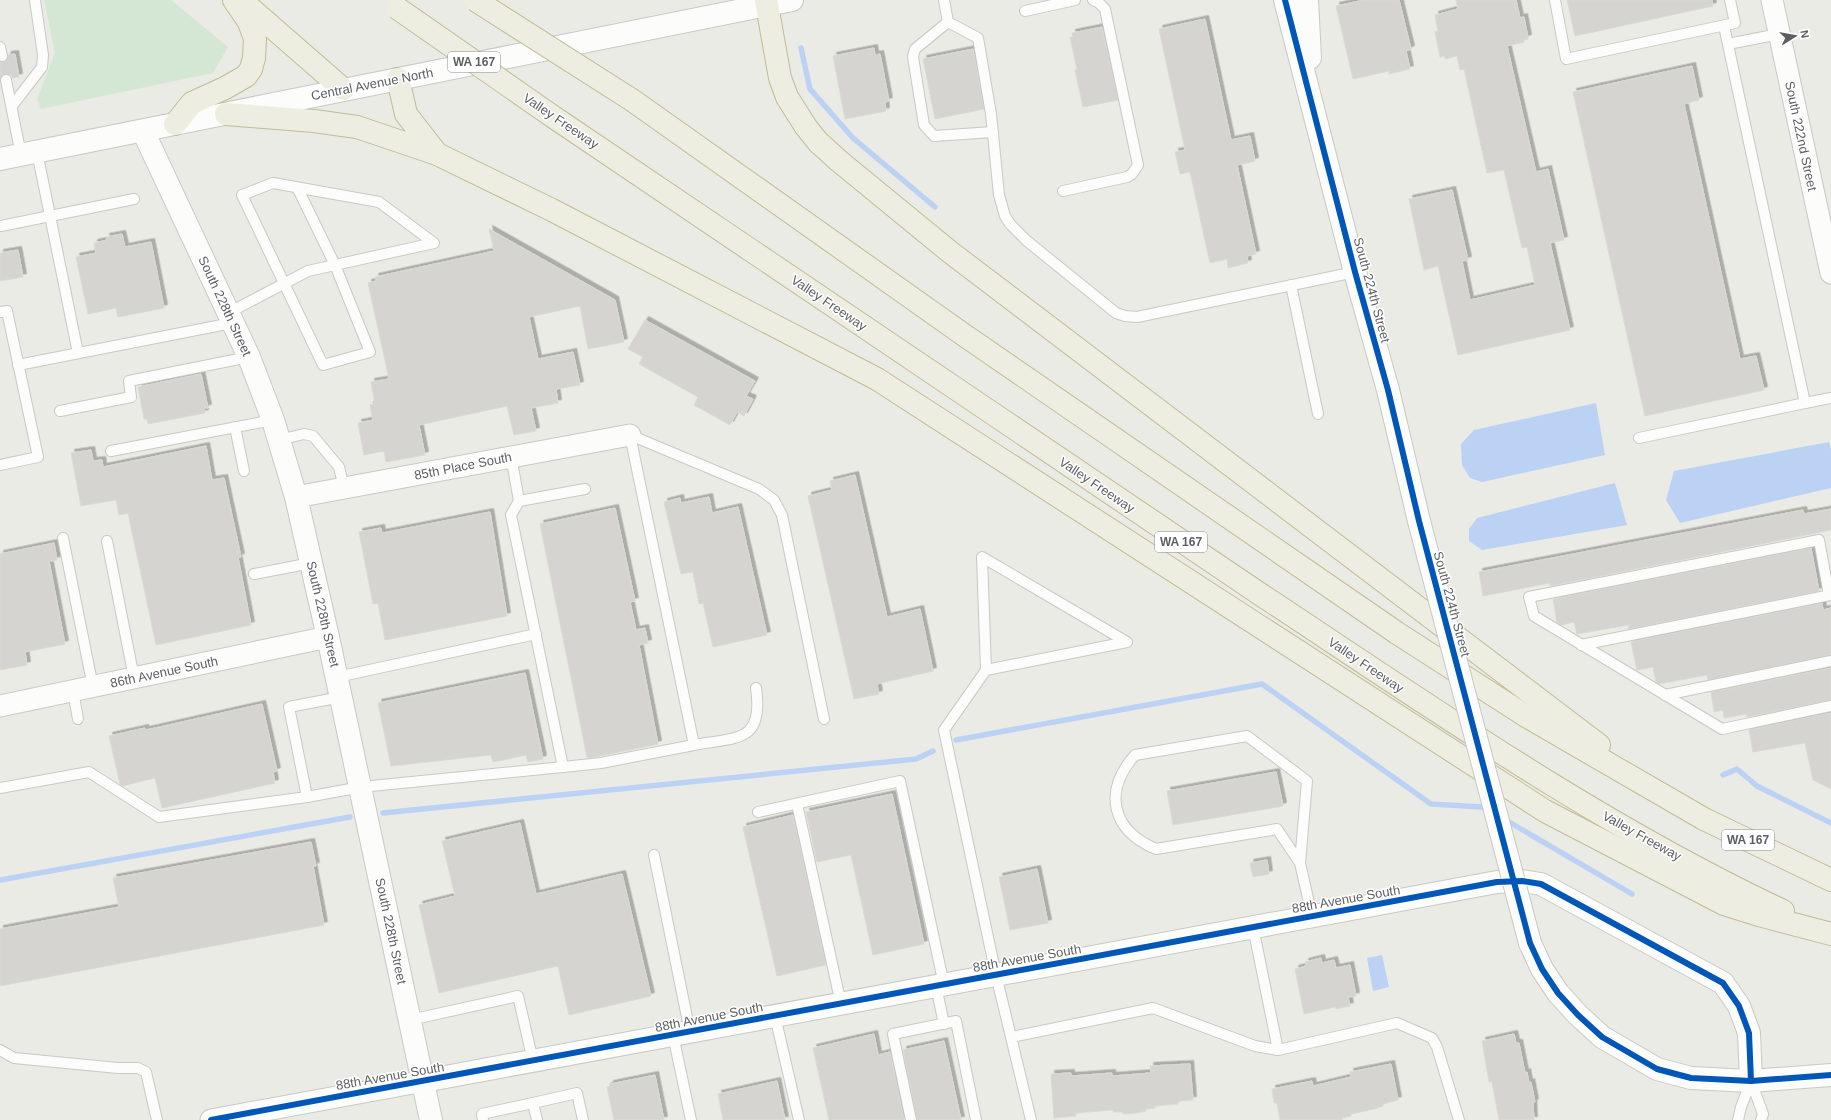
<svg xmlns="http://www.w3.org/2000/svg" width="1831" height="1120" font-family="Helvetica,sans-serif">
<defs>
<filter id="shadow"><feDropShadow dx="3.5" dy="-3.5" stdDeviation="0" flood-color="#0004"/></filter>
</defs>
<rect width="100%" height="100%" fill="#ebebe5"/>
<path fill="#d4e7d4" d="M 44,0 L 171,0 L 228,47 L 213,73 L 41,109 L 37,99 L 55,53 Z"/>
<g fill="#bbd2f4">
<path d="M 1596,403 L 1605,455 L 1482,482 L 1470,478 L 1462,465 L 1461,444 L 1474,430 Z"/>
<path d="M 1829,442 L 1831,449 L 1831,488 L 1680,523 L 1666,500 L 1674,471 Z"/>
<path d="M 1615,483 L 1627,525 L 1482,550 L 1469,541 L 1469,529 L 1477,518 Z"/>
<path d="M 1382,955 L 1389,987 L 1373,991 L 1367,958 Z"/>
</g>
<g fill="none" stroke-linecap="round" stroke-linejoin="round">
<g stroke="#bbd2f4" stroke-width="5.5">
<path d="M 801,48 L 810,89 L 853,138 L 935,207"/>
<path d="M 956,740 L 1262,684 L 1431,804 L 1482,807 L 1489,811"/>
<path d="M 1723,775 L 1737,769 L 1757,786 L 1831,823"/>
<path d="M 383,813 L 916,759 L 933,751"/>
<path d="M 1504,819 L 1632,894"/>
<path d="M 0,880 L 350,817"/>
</g>
</g>
<g fill="#d5d4d0" stroke="#dadad4" filter="url(#shadow)">
<path d="M 1364,0 L 1399,0 L 1411,49 L 1406,51 L 1410,69 L 1389,74 L 1389,71 L 1353,79 L 1336,6 Z"/>
<path d="M 1456,0 L 1516,0 L 1520,18 L 1524,17 L 1528,38 L 1524,39 L 1524,42 L 1507,46 L 1536,172 L 1548,169 L 1560,222 L 1564,240 L 1550,243 L 1570,330 L 1458,355 L 1438,266 L 1424,270 L 1409,199 L 1452,190 L 1468,260 L 1462,261 L 1470,300 L 1535,285 L 1527,247 L 1522,248 L 1504,170 L 1487,173 L 1464,69 L 1460,70 L 1457,56 L 1445,59 L 1445,56 L 1440,57 L 1435,32 L 1438,31 L 1435,15 L 1458,9 Z"/>
<path d="M 1567,0 L 1712,0 L 1713,6 L 1575,36 Z"/>
<path d="M 1205,19 L 1231,140 L 1250,136 L 1255,161 L 1237,165 L 1256,254 L 1247,256 L 1248,263 L 1228,268 L 1227,259 L 1210,263 L 1190,172 L 1180,174 L 1175,152 L 1185,150 L 1159,29 Z"/>
<path d="M 1102,27 L 1118,100 L 1083,107 L 1075,70 L 1077,69 L 1070,37 L 1073,37 L 1072,33 Z"/>
<path d="M 874,48 L 875,55 L 880,54 L 889,101 L 885,102 L 886,111 L 845,119 L 833,56 Z"/>
<path d="M 973,49 L 984,109 L 935,119 L 923,59 Z"/>
<path d="M 15,54 L 19,77 L 12,78 L 11,75 L 5,74 L 0,78 L 0,62 L 6,61 L 8,55 Z"/>
<path d="M 1692,66 L 1699,100 L 1684,104 L 1740,359 L 1756,356 L 1764,390 L 1645,416 L 1573,92 Z"/>
<path d="M 489,229 L 615,300 L 624,342 L 588,349 L 580,306 L 529,317 L 538,359 L 573,352 L 580,385 L 556,389 L 558,403 L 531,408 L 536,431 L 514,435 L 507,406 L 419,425 L 425,455 L 386,462 L 384,451 L 364,455 L 358,423 L 373,420 L 370,405 L 375,404 L 371,382 L 389,379 L 368,283 L 376,281 L 375,277 L 494,251 Z"/>
<path d="M 122,234 L 125,247 L 151,242 L 164,308 L 118,317 L 116,308 L 88,314 L 76,257 L 96,253 L 94,243 L 107,240 L 106,237 Z"/>
<path d="M 18,250 L 23,277 L 0,281 L 0,253 Z"/>
<path d="M 645,320 L 755,381 L 746,396 L 753,399 L 744,416 L 737,412 L 730,425 L 694,405 L 698,397 L 639,364 L 643,357 L 628,349 Z"/>
<path d="M 201,374 L 208,408 L 204,408 L 205,413 L 148,424 L 147,419 L 144,419 L 138,387 Z"/>
<path d="M 206,446 L 212,480 L 224,478 L 241,557 L 238,557 L 251,625 L 156,645 L 128,513 L 119,515 L 116,500 L 81,506 L 71,453 L 91,450 L 93,461 L 102,460 L 103,467 Z"/>
<path d="M 855,475 L 887,617 L 920,609 L 933,671 L 877,684 L 879,694 L 854,699 L 808,496 L 832,490 L 830,481 Z"/>
<path d="M 709,497 L 712,513 L 738,507 L 767,635 L 713,647 L 703,603 L 699,604 L 693,572 L 681,574 L 664,502 L 680,498 L 681,503 Z"/>
<path d="M 615,508 L 635,601 L 630,602 L 636,630 L 645,628 L 648,643 L 639,645 L 658,744 L 590,758 L 587,757 L 540,524 Z"/>
<path d="M 1831,509 L 1831,530 L 1550,586 L 1550,583 L 1483,596 L 1479,572 L 1803,510 L 1804,514 Z"/>
<path d="M 490,512 L 507,616 L 385,640 L 378,603 L 373,604 L 359,532 L 381,528 L 382,533 Z"/>
<path d="M 54,543 L 57,560 L 49,561 L 65,644 L 25,652 L 27,665 L 0,670 L 0,554 Z"/>
<path d="M 1811,548 L 1819,591 L 1629,629 L 1628,625 L 1577,634 L 1574,622 L 1561,625 L 1557,622 L 1553,599 Z"/>
<path d="M 1822,603 L 1823,610 L 1831,608 L 1831,655 L 1708,680 L 1707,675 L 1659,684 L 1656,682 L 1653,667 L 1637,670 L 1631,642 Z"/>
<path d="M 1831,668 L 1831,700 L 1747,717 L 1746,714 L 1724,718 L 1723,710 L 1714,712 L 1711,692 Z"/>
<path d="M 525,673 L 543,759 L 528,762 L 526,755 L 493,762 L 491,755 L 391,766 L 378,703 Z"/>
<path d="M 262,704 L 277,771 L 273,772 L 275,783 L 162,808 L 155,778 L 122,786 L 120,784 L 109,736 L 145,728 L 146,730 Z"/>
<path d="M 1831,713 L 1831,789 L 1813,780 L 1805,743 L 1753,752 L 1749,730 Z"/>
<path d="M 1276,772 L 1283,806 L 1173,825 L 1167,791 Z"/>
<path d="M 892,794 L 924,944 L 873,955 L 851,855 L 817,862 L 806,812 Z"/>
<path d="M 793,815 L 826,965 L 777,976 L 743,827 Z"/>
<path d="M 520,823 L 536,894 L 622,874 L 651,996 L 569,1015 L 558,966 L 439,993 L 419,905 L 455,896 L 442,841 Z"/>
<path d="M 311,842 L 316,866 L 313,866 L 324,925 L 0,986 L 0,929 L 119,907 L 113,878 Z"/>
<path d="M 1267,860 L 1269,874 L 1253,877 L 1250,863 Z"/>
<path d="M 1037,869 L 1048,923 L 1010,930 L 999,877 Z"/>
<path d="M 1321,958 L 1322,963 L 1334,960 L 1336,968 L 1350,965 L 1356,996 L 1348,997 L 1350,1006 L 1336,1009 L 1335,1007 L 1304,1014 L 1295,969 L 1306,966 L 1305,962 Z"/>
<path d="M 874,1034 L 878,1055 L 890,1052 L 904,1120 L 829,1120 L 813,1048 Z"/>
<path d="M 1514,1034 L 1516,1043 L 1519,1043 L 1525,1073 L 1527,1072 L 1529,1083 L 1531,1082 L 1535,1102 L 1533,1103 L 1534,1120 L 1499,1120 L 1492,1082 L 1489,1082 L 1482,1041 Z"/>
<path d="M 944,1041 L 961,1120 L 917,1120 L 903,1050 Z"/>
<path d="M 1190,1064 L 1193,1100 L 1178,1101 L 1178,1104 L 1155,1106 L 1155,1108 L 1146,1109 L 1146,1111 L 1137,1113 L 1123,1114 L 1123,1112 L 1113,1112 L 1113,1110 L 1075,1113 L 1076,1116 L 1054,1118 L 1051,1074 L 1071,1073 L 1071,1076 L 1112,1073 L 1112,1076 L 1151,1073 L 1150,1066 Z"/>
<path d="M 1391,1064 L 1398,1100 L 1383,1104 L 1383,1106 L 1374,1109 L 1351,1114 L 1351,1116 L 1342,1118 L 1342,1120 L 1280,1120 L 1277,1103 L 1274,1103 L 1272,1089 L 1312,1081 L 1313,1086 L 1351,1077 L 1350,1072 Z"/>
<path d="M 655,1075 L 664,1120 L 614,1120 L 607,1087 L 610,1086 L 610,1084 Z"/>
<path d="M 777,1081 L 785,1120 L 723,1120 L 718,1094 Z"/>
</g>
<g fill="none" stroke-linecap="round" stroke-linejoin="round">
<g stroke="#c8c8c6" stroke-width="12">
<g id="lane">
<path d="M 944,0 L 948,22 L 978,38 L 991,114 L 999,195 L 1005,216 L 1010,224 L 1027,241 L 1116,313 L 1125,316 L 1137,317 L 1355,272"/>
<path d="M 1555,0 L 1566,59 L 1735,23 L 1730,0"/>
<path d="M 1025,11 L 1075,0"/>
<path d="M 948,22 L 915,49 L 913,57 L 924,125 L 934,136 L 993,132"/>
<path d="M 1728,44 L 1779,34"/>
<path d="M 0,47 L 2,56"/>
<path d="M 6,80 L 21,155"/>
<path d="M 12,106 L 42,67 L 43,55 L 35,0"/>
<path d="M 37,152 L 78,353"/>
<path d="M 1063,191 L 1127,177 L 1132,174 L 1138,165 L 1105,9 L 1098,2 L 1093,0"/>
<path d="M 1,226 L 134,199"/>
<path d="M 1291,285 L 1318,414"/>
<path d="M 0,312 L 7,311 L 38,457 L 0,465"/>
<path d="M 228,313 L 308,271 L 434,243 L 379,202 L 273,183 L 242,195 L 323,365 L 370,352 L 335,265 L 297,187"/>
<path d="M 18,365 L 232,323"/>
<path d="M 1805,403 L 1831,398"/>
<path d="M 60,411 L 131,397 L 129,381 L 249,357"/>
<path d="M 235,427 L 244,471"/>
<path d="M 1639,438 L 1805,403 L 1724,26"/>
<path d="M 279,440 L 304,434 L 313,436 L 339,467 L 344,488"/>
<path d="M 111,451 L 273,420"/>
<path d="M 511,456 L 519,501 L 585,489"/>
<path d="M 63,538 L 93,687"/>
<path d="M 107,541 L 134,678"/>
<path d="M 254,574 L 311,563"/>
<path d="M 1829,595 L 1819,540 L 1529,597 L 1534,616 L 1722,729 L 1831,706"/>
<path d="M 1581,645 L 1831,595"/>
<path d="M 986,670 L 1127,642 L 982,557 L 986,670 L 944,730 L 996,975 L 1031,1120"/>
<path d="M 337,677 L 536,634"/>
<path d="M 73,691 L 78,719"/>
<path d="M 1665,695 L 1831,661"/>
<path d="M 341,697 L 289,707 L 307,797 L 361,787 L 563,767 L 511,515 L 519,501"/>
<path d="M 694,745 C 737,737 764,743 756,688"/>
<path d="M 563,767 L 601,763 L 694,745 L 630,435 L 759,489 L 774,500 L 782,515 L 824,719"/>
<path d="M 0,788 L 89,772 L 159,817 L 307,797"/>
<path d="M 797,804 L 841,1004"/>
<path d="M 758,812 L 900,781 L 944,985"/>
<path d="M 654,855 L 690,1032"/>
<path d="M 1300,863 L 1277,829 L 1156,849 C 1111,830 1103,791 1135,755 L 1247,736 L 1307,781 L 1300,863 L 1312,916"/>
<path d="M 1253,927 L 1278,1050"/>
<path d="M 936,986 L 944,1024"/>
<path d="M 775,1016 L 799,1120"/>
<path d="M 410,1020 L 518,996 L 533,1061"/>
<path d="M 673,1035 L 691,1120"/>
<path d="M 1012,1037 L 1153,1008 L 1255,1046 L 1278,1050 L 1397,1023 L 1432,1038 L 1437,1047 L 1459,1120"/>
<path d="M 0,1050 L 14,1058 L 118,1068 L 138,1068 L 146,1072 L 157,1120"/>
<path d="M 483,1120 L 482,1114 L 533,1103"/>
<path d="M 537,1120 L 533,1103 L 577,1093 L 583,1120"/>
<path d="M 911,1120 L 893,1034 L 956,1021 L 976,1120"/>
<path d="M 1738,1120 L 1741,1107 L 1751,1081 L 1763,1114 L 1761,1120"/>
</g>
</g>
<g stroke="#c8c8c6" stroke-width="23">
<g id="street">
<path d="M 1772,0 L 1831,273"/>
<path d="M 296,497 L 630,435"/>
<path d="M 0,706 L 328,637"/>
<path d="M 211,1120 L 424,1081"/>
</g>
</g>
<g stroke="#c8c8c7" stroke-width="24">
<g id="secondary">
<path d="M 1285,0 L 1355,272 L 1388,390 L 1419,521"/>
<path d="M 1307,0 L 1310,58"/>
<path d="M 143,131 L 249,357 L 273,420 L 296,497 L 328,637 L 431,1120"/>
<path d="M 0,159 L 792,0"/>
<path d="M 1530,943 L 1542,969 L 1558,993 L 1578,1015 L 1602,1037 L 1657,1069 L 1691,1078 L 1751,1081 L 1831,1075"/>
<path d="M 424,1081 L 1497,882 L 1522,881 L 1541,884 L 1723,983 L 1739,1006 L 1749,1033 L 1751,1081"/>
</g>
</g>
<g stroke="#c1bb95" stroke-width="24">
<g id="highway">
<path d="M 766,0 L 780,78 L 787,97 L 806,127 L 818,142 L 839,161 L 950,252 L 1599,745"/>
<path d="M 242,1 L 343,89"/>
<path d="M 398,79 L 406,114 L 437,154"/>
<path d="M 632,100 L 964,335 L 1397,633 L 1526,716 L 1704,819 L 1831,880"/>
<path d="M 226,114 L 314,121 L 357,127 L 437,154 L 552,210 L 877,379 L 1545,811 L 1724,904 L 1759,915 L 1831,934"/>
<path d="M 552,116 C 790,277 1027,439 1266,598 C 1434,709 1600,825 1783,911"/>
<path d="M 175,124 L 192,103 L 225,88 L 246,76 L 251,69 L 254,58 L 255,39 L 249,22 L 234,0"/>
</g>
</g>
<use href="#lane" stroke="#fcfcfb" stroke-width="10"/>
<use href="#street" stroke="#fcfcfb" stroke-width="21"/>
<use href="#secondary" stroke="#fcfcfb" stroke-width="22"/>
<use href="#highway" stroke="#eeede1" stroke-width="22"/>
<g stroke="#c8c8c7" stroke-width="24" stroke-linecap="butt">
<path id="secondary-bridge" d="M 1419,521 L 1530,943"/>
</g>
<g stroke="#c1bb95" stroke-width="24" stroke-linecap="butt">
<g id="highway-bridge">
<path d="M 475,0 L 632,100"/>
<path d="M 397,8 L 552,116"/>
</g>
</g>
<use href="#secondary-bridge" stroke="#fcfcfb" stroke-width="22"/>
<use href="#highway-bridge" stroke="#eeede1" stroke-width="22"/>
<g stroke="#fff" stroke-width="8">
<g id="cycleway">
<path d="M 1285,0 L 1355,272 L 1388,390 L 1419,521 L 1530,943 L 1542,969 L 1558,993 L 1578,1015 L 1602,1037 L 1657,1069 L 1691,1078 L 1751,1081 L 1831,1075"/>
<path d="M 211,1120 L 1497,882 L 1522,881 L 1541,884 L 1723,983 L 1739,1006 L 1749,1033 L 1751,1081"/>
</g>
</g>
<use href="#cycleway" stroke="#0057b8" stroke-width="6"/>
</g>
<g text-anchor="middle" dominant-baseline="central" stroke-width="3" stroke-linejoin="round" paint-order="stroke">
<g fill="#fff" stroke="#8d8e92" stroke-width="1">
<rect x="448" y="52" width="52" height="20" rx="3"/>
<rect x="1155" y="532" width="52" height="20" rx="3"/>
<rect x="1722" y="830" width="52" height="20" rx="3"/>
</g>
<g font-size="12" font-weight="bold" fill="#5c5e63">
<text x="474" y="62">WA 167</text>
<text x="1181" y="542">WA 167</text>
<text x="1748" y="840">WA 167</text>
</g>
<g font-size="13" fill="#5c5e63" stroke="#fff">
<text transform="translate(372 84) rotate(-11)">Central Avenue North</text>
<text transform="translate(561 121) rotate(34)">Valley Freeway</text>
<text transform="translate(1801 136) rotate(78)">South 222nd Street</text>
<text transform="translate(1372 290) rotate(75)">South 224th Street</text>
<text transform="translate(829 303) rotate(34)">Valley Freeway</text>
<text transform="translate(225 306) rotate(65)">South 228th Street</text>
<text transform="translate(463 466) rotate(-11)">85th Place South</text>
<text transform="translate(1097 485) rotate(34)">Valley Freeway</text>
<text transform="translate(1452 604) rotate(75)">South 224th Street</text>
<text transform="translate(323 614) rotate(77)">South 228th Street</text>
<text transform="translate(1366 665) rotate(34)">Valley Freeway</text>
<text transform="translate(164 672) rotate(-12)">86th Avenue South</text>
<text transform="translate(1642 836) rotate(29)">Valley Freeway</text>
<text transform="translate(1346 899) rotate(-10)">88th Avenue South</text>
<text transform="translate(391 931) rotate(78)">South 228th Street</text>
<text transform="translate(1027 958) rotate(-10)">88th Avenue South</text>
<text transform="translate(709 1017) rotate(-11)">88th Avenue South</text>
<text transform="translate(390 1076) rotate(-10)">88th Avenue South</text>
</g>
</g>
<g transform="translate(1795 36) rotate(79)" stroke="#ffffff" stroke-width="3" paint-order="stroke">
<path d="M0-3L7 15L0 10L-7 15Z" fill="#5c5e63"/>
<text y="-6" font-size="11" font-weight="bold" text-anchor="middle" fill="#5c5e63">N</text>
</g>
</svg>
